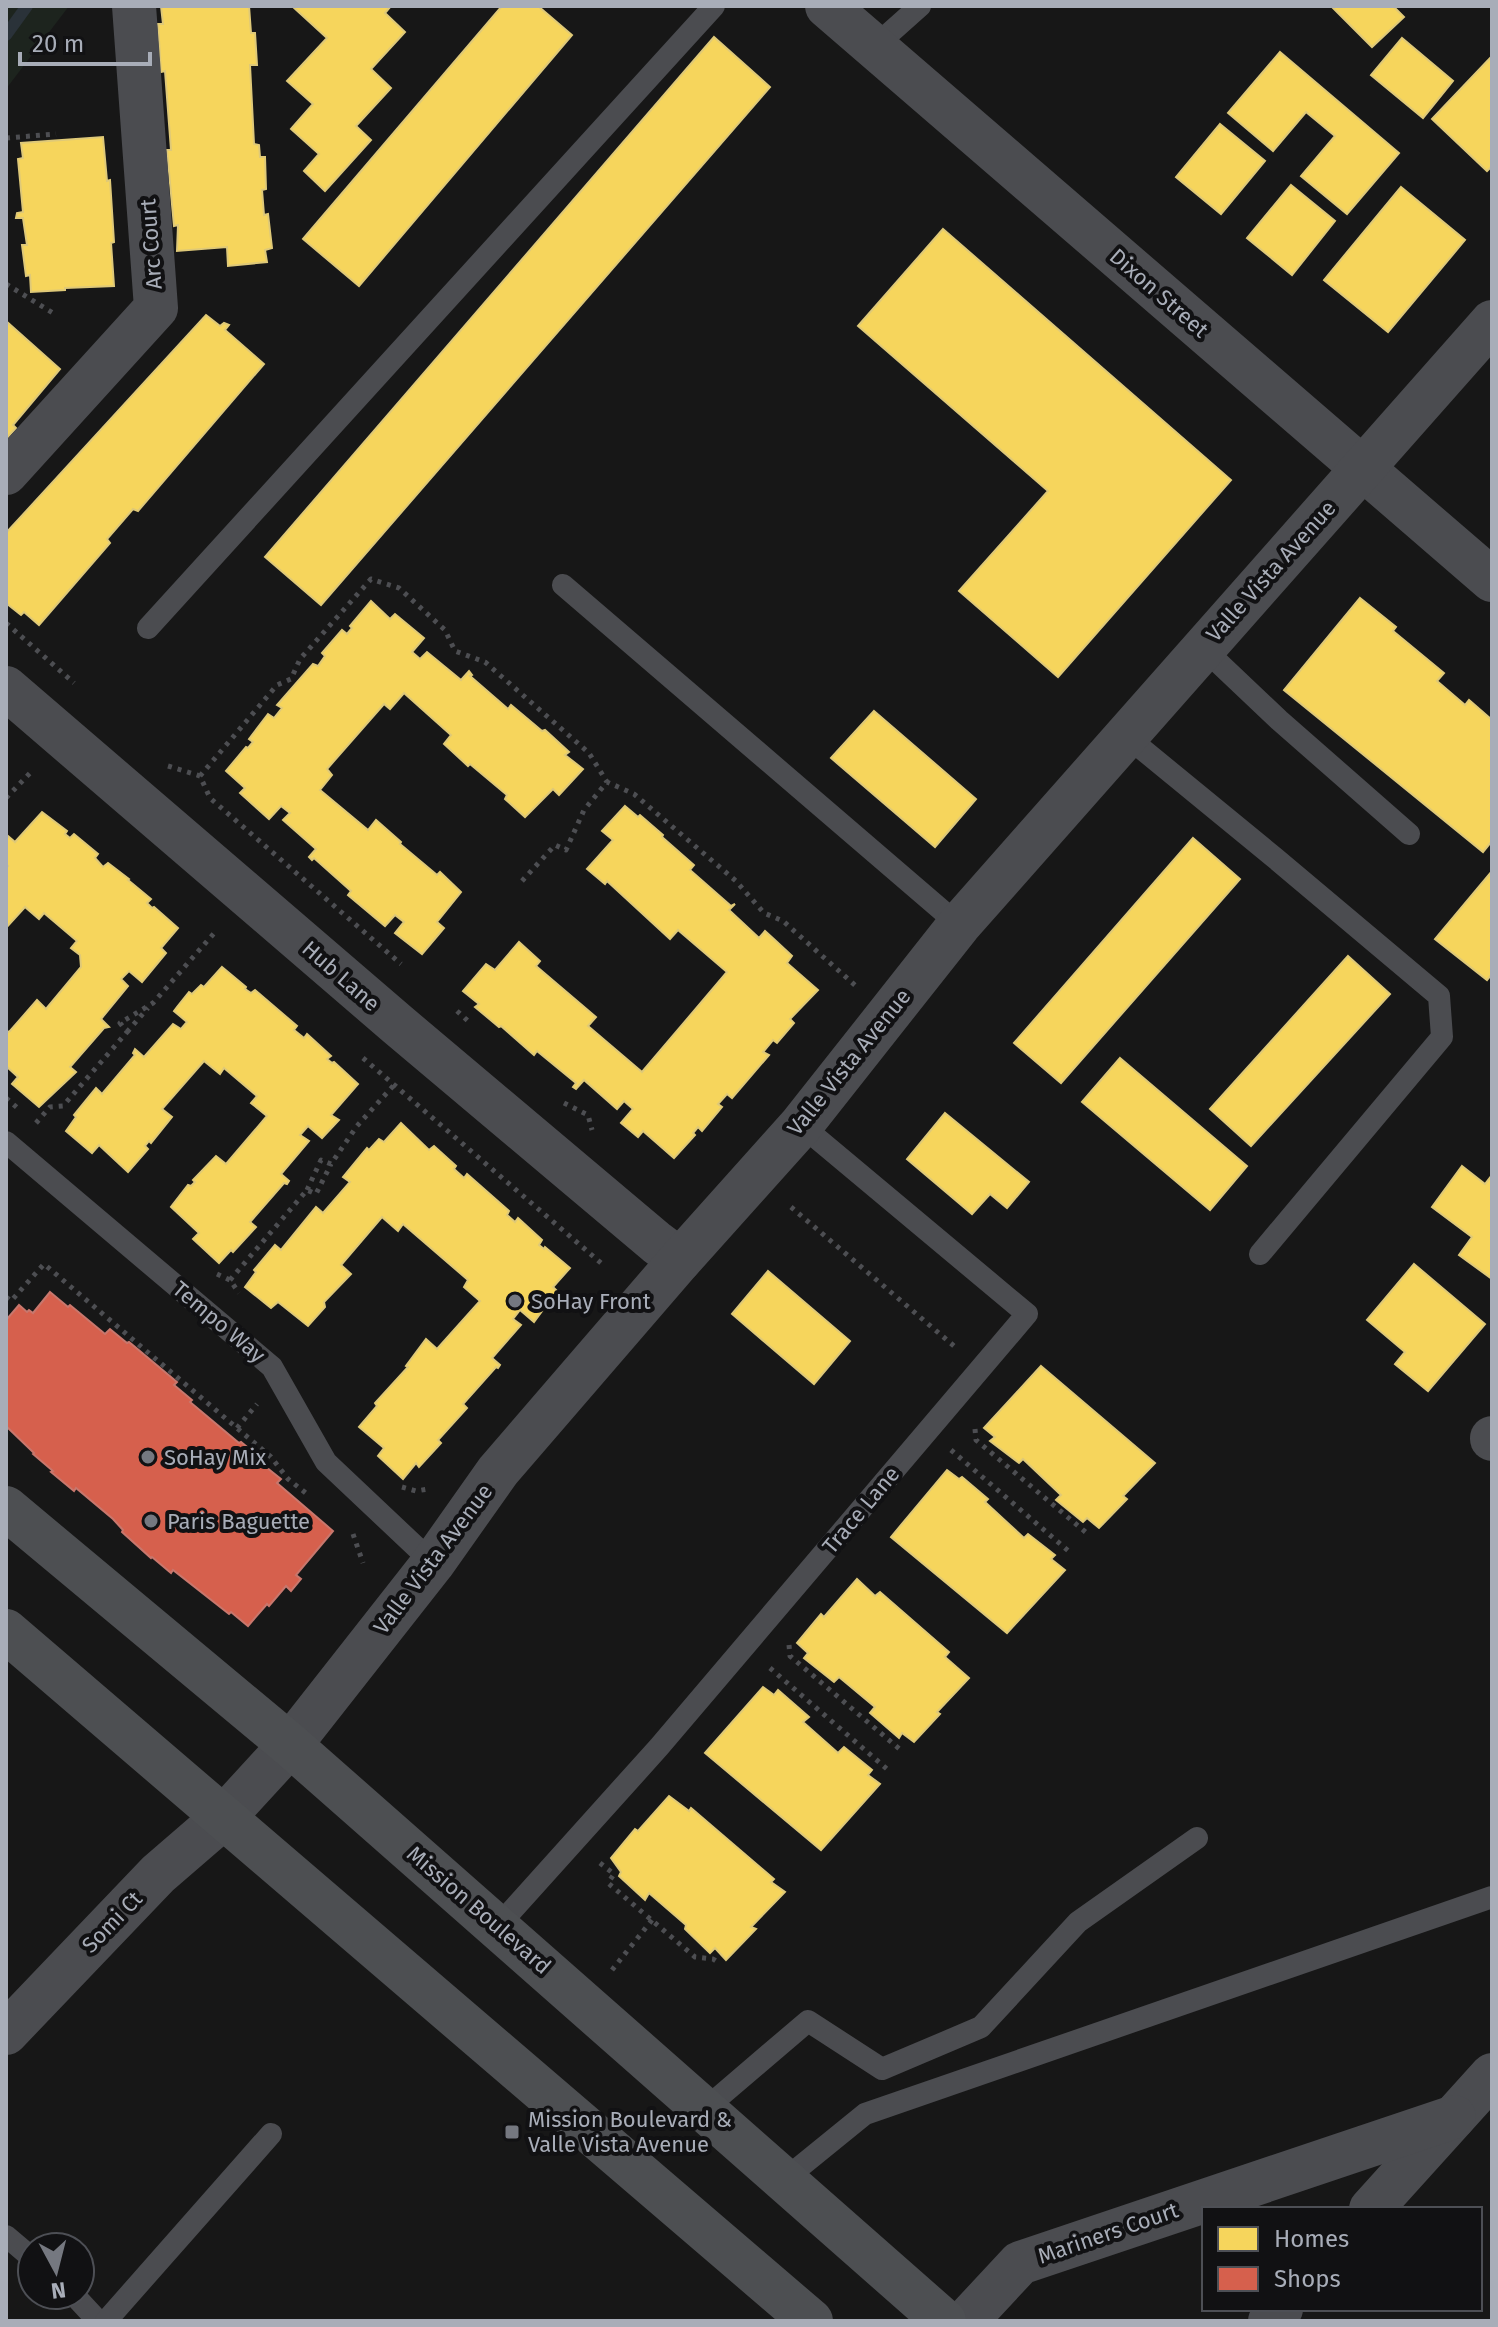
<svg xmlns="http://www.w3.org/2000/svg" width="1498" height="2327" font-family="'Fira Sans',sans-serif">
<rect width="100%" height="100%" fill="#171717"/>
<path fill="#1d241e" d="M 6,6 L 69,6 L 6,89 Z"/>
<g fill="#f6d55c" stroke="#dfc978" stroke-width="2">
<path d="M 161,6 L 249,6 L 251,33 L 255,33 L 257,65 L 250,65 L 254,144 L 259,145 L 260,157 L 265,157 L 266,189 L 262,190 L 264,215 L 268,214 L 272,248 L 265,250 L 267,262 L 228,266 L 227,247 L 177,251 L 178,225 L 174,226 L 167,150 L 171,150 L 165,71 L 161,72 L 158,24 L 163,24 Z"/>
<path d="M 292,6 L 391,6 L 385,13 L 405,32 L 371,69 L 391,88 L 356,126 L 371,140 L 325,191 L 304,171 L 319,154 L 291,129 L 313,104 L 287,81 L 327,38 Z"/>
<path d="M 502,6 L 538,6 L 572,35 L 359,286 L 303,239 Z"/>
<path d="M 1331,6 L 1393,6 L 1404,17 L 1372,47 Z"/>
<path d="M 714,37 L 770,87 L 321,605 L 265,557 Z"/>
<path d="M 1402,38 L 1453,81 L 1423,118 L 1371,75 Z"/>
<path d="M 1280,52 L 1399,153 L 1347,214 L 1301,176 L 1335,136 L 1306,112 L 1273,151 L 1228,113 Z"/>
<path d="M 1492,56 L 1492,166 L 1487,171 L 1432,119 Z"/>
<path d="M 1220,124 L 1265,161 L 1221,214 L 1176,177 Z"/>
<path d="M 103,137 L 107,181 L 110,180 L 114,242 L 111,243 L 114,286 L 65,288 L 65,290 L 31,292 L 30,275 L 26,276 L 22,245 L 27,245 L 23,218 L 16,218 L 17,213 L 23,212 L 18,159 L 23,158 L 21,143 Z"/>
<path d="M 1291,185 L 1335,221 L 1292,275 L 1247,238 Z"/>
<path d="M 1401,187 L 1465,240 L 1388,332 L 1324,280 Z"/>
<path d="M 943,229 L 1231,480 L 1058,677 L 959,591 L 1048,491 L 858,326 Z"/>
<path d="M 206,315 L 220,326 L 224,323 L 229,325 L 225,330 L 264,364 L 138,511 L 133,509 L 107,539 L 110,543 L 39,625 L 24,612 L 21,615 L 6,603 L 6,533 Z"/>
<path d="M 6,321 L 60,369 L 13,425 L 16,428 L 6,439 Z"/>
<path d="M 1360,598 L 1396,627 L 1393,631 L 1444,673 L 1437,681 L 1465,705 L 1469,700 L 1492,720 L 1492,841 L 1483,852 L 1284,690 Z"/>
<path d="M 371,601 L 390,619 L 395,614 L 424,638 L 412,652 L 420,659 L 427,652 L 461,680 L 469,671 L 472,675 L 470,676 L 508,709 L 511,705 L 542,731 L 545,730 L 569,752 L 565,755 L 583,769 L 559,795 L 553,789 L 525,817 L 505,799 L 507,795 L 470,764 L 468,766 L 444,744 L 451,735 L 404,693 L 390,709 L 384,704 L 327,769 L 332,775 L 320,790 L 368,830 L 376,820 L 401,842 L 400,844 L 437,875 L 440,872 L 461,892 L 437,922 L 444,928 L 422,954 L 395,933 L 404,922 L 395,915 L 385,926 L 348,895 L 351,891 L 314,858 L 312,860 L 309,857 L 316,849 L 283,820 L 290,813 L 281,806 L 269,819 L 240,793 L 245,788 L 226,771 L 246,747 L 248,748 L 253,742 L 249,739 L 268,714 L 274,718 L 282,708 L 277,705 L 313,664 L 318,666 L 325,656 L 322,653 L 342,630 L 347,634 L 352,628 L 350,626 Z"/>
<path d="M 874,711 L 976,799 L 935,847 L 831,758 Z"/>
<path d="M 625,806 L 638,817 L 640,815 L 663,835 L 662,837 L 694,865 L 690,870 L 731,906 L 735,904 L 729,910 L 759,938 L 765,931 L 776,941 L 792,956 L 787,963 L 818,990 L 790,1019 L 794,1023 L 777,1043 L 773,1040 L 763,1052 L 769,1055 L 732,1098 L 727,1094 L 718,1104 L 722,1107 L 702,1131 L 698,1127 L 693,1133 L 695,1135 L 674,1158 L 643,1131 L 638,1137 L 621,1123 L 633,1109 L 624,1101 L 617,1109 L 584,1080 L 576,1089 L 573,1087 L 576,1083 L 537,1051 L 534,1055 L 501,1026 L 499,1027 L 475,1007 L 479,1004 L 463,991 L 486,964 L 495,970 L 519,942 L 540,961 L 536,966 L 596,1017 L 588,1026 L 642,1072 L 727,972 L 678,930 L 670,939 L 607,881 L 605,884 L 587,869 L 613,840 L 602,831 Z"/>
<path d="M 42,812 L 67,831 L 65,834 L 70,838 L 74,834 L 98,854 L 95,858 L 103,867 L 108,863 L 129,879 L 128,880 L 151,899 L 147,903 L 152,908 L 154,907 L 178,928 L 161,948 L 166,953 L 142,982 L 129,971 L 121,979 L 128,986 L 101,1019 L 109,1027 L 104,1028 L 70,1067 L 76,1072 L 39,1107 L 12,1084 L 18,1077 L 6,1066 L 6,1033 L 10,1031 L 37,1000 L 46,1009 L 81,967 L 80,955 L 71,948 L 77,941 L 44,913 L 39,919 L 25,907 L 6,928 L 6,868 L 8,866 L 6,864 L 6,839 L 8,836 L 15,842 Z"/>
<path d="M 1193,838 L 1240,879 L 1061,1083 L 1014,1043 Z"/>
<path d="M 1492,871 L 1492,974 L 1487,980 L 1435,939 Z"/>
<path d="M 1348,956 L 1390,994 L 1251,1146 L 1210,1109 Z"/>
<path d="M 222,967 L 246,987 L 245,989 L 251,993 L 255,990 L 297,1026 L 294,1030 L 304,1038 L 307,1034 L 331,1056 L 327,1059 L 332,1063 L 334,1062 L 358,1084 L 331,1115 L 339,1120 L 322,1138 L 308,1126 L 300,1135 L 309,1141 L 281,1174 L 289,1181 L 287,1184 L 284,1183 L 250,1222 L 256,1227 L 233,1252 L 231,1250 L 219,1263 L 193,1239 L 199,1233 L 171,1207 L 188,1185 L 191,1186 L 195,1182 L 193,1180 L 216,1156 L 226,1164 L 267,1116 L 251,1103 L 257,1096 L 224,1068 L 220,1074 L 204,1061 L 162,1109 L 172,1117 L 151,1143 L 149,1141 L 145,1146 L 148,1149 L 128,1172 L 99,1145 L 92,1153 L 66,1131 L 76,1117 L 74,1115 L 96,1088 L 102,1094 L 135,1055 L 133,1053 L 135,1049 L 144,1057 L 173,1024 L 181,1029 L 187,1022 L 174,1011 L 177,1007 L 189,992 L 192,994 L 201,985 L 204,987 Z"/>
<path d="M 1120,1058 L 1247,1166 L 1210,1210 L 1082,1102 Z"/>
<path d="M 945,1113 L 1029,1182 L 1007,1208 L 990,1194 L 972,1214 L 907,1159 Z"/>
<path d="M 401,1123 L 429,1150 L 434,1146 L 456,1166 L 454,1169 L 464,1178 L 467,1174 L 509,1211 L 507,1215 L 515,1222 L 518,1218 L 542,1240 L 539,1245 L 544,1249 L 545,1247 L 570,1268 L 553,1287 L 559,1293 L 548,1303 L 534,1322 L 520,1310 L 513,1319 L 521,1325 L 492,1358 L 500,1365 L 498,1368 L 496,1367 L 463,1404 L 467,1408 L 438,1440 L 441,1443 L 419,1467 L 416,1463 L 403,1479 L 378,1456 L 384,1448 L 359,1427 L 377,1406 L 375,1403 L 408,1367 L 406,1366 L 426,1339 L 437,1349 L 480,1301 L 464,1287 L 468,1280 L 403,1224 L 398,1231 L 382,1217 L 341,1265 L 351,1274 L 324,1302 L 325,1307 L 308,1326 L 278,1302 L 271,1308 L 245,1287 L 256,1272 L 254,1270 L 275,1245 L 281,1250 L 316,1207 L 323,1213 L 350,1182 L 343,1177 L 367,1148 L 369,1150 L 379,1139 L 384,1142 Z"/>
<path d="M 1462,1166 L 1485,1184 L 1492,1175 L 1492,1279 L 1459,1255 L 1472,1237 L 1432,1207 Z"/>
<path d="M 1414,1264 L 1485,1324 L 1428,1391 L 1395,1364 L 1405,1352 L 1367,1320 Z"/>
<path d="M 768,1271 L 850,1341 L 814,1384 L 732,1314 Z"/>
<path d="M 1041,1366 L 1155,1463 L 1123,1496 L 1127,1499 L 1099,1528 L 1087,1518 L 1083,1522 L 1056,1500 L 1061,1495 L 1023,1459 L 1019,1463 L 990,1441 L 995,1437 L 984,1428 Z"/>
<path d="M 947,1470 L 959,1479 L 962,1477 L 988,1499 L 985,1502 L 1024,1538 L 1028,1534 L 1055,1555 L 1051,1559 L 1065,1570 L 1007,1633 L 891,1537 Z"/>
<path d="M 857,1579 L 875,1596 L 880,1592 L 949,1652 L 945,1657 L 969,1678 L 937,1712 L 940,1714 L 914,1742 L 902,1733 L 899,1738 L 870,1713 L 875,1707 L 839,1677 L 834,1682 L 804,1658 L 808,1653 L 797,1643 L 821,1614 L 824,1617 Z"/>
<path d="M 763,1687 L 774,1695 L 778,1690 L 809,1717 L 803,1722 L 838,1753 L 844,1747 L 872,1770 L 868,1775 L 880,1784 L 821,1850 L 705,1753 Z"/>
<path d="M 669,1796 L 689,1811 L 691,1808 L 774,1879 L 771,1882 L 785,1892 L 751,1927 L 756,1929 L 726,1960 L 715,1948 L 710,1953 L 685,1929 L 686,1925 L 649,1893 L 645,1900 L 619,1876 L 621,1872 L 611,1858 L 635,1829 L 638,1831 Z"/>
</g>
<path fill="#d6604d" stroke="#c8776d" stroke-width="2" d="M 50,1292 L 68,1307 L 70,1305 L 105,1334 L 110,1329 L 127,1343 L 129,1342 L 177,1382 L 174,1385 L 192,1400 L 190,1402 L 239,1443 L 241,1442 L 263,1460 L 261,1463 L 281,1479 L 277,1483 L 333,1531 L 296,1575 L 301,1579 L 291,1591 L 286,1586 L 269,1606 L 267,1604 L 248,1626 L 231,1612 L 229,1614 L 173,1570 L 171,1573 L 152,1557 L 151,1558 L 122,1532 L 123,1530 L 113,1519 L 76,1488 L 74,1491 L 51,1472 L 53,1471 L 33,1454 L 34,1453 L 6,1426 L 6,1320 L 19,1305 L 27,1312 L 29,1310 L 33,1313 Z"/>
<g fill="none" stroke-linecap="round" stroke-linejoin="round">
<path stroke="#2a3239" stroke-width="12" d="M 6,35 L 27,6"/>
<g stroke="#4d4e52" stroke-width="5" stroke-dasharray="4 6" stroke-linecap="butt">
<path d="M 6,138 L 56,134"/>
<path d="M 6,284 L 53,313"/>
<path d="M 6,623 L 74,683"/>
<path d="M 168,766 L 200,776 L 210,798 L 401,964"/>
<path d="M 200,776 L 277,685 L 291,679 L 300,659 L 371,579 L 399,588 L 445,630 L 455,651 L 485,662 L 589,753 L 607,782"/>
<path d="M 6,798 L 32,771"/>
<path d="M 522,881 L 555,845 L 566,850 L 584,810 L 607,782 L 634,794 L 736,881 L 764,913 L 783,921 L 857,987"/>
<path d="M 457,1011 L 469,1022"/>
<path d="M 127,1032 L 148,1008"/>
<path d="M 363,1058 L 601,1263"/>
<path d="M 6,1098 L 21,1111"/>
<path d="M 564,1103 L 588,1115 L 592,1130"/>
<path d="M 36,1123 L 50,1107 L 63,1106 L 127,1032 L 120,1023 L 153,1003 L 216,931"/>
<path d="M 307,1190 L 321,1160 L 331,1164 L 357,1126 L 394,1085"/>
<path d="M 791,1207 L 954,1346"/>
<path d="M 217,1274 L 230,1280 L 239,1293"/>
<path d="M 230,1280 L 307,1190 L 316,1194 L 331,1164"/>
<path d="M 6,1297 L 11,1301 L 44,1264 L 271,1457 L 288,1479 L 307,1494"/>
<path d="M 237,1428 L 257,1404"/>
<path d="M 975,1429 L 976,1440 L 1089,1535"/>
<path d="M 951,1450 L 1072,1554"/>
<path d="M 402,1487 L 416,1491 L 428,1489"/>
<path d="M 353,1534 L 363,1563"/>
<path d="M 789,1645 L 790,1656 L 903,1752"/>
<path d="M 770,1668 L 887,1769"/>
<path d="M 600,1863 L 614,1874 L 608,1883 L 695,1957 L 713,1959 L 719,1963"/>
<path d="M 612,1970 L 652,1920"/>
</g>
<g stroke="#4b4c50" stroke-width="22">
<path d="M 874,47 L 920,6"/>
<path d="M 563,585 L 959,925"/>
<path d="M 148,628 L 714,6"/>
<path d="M 1202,647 L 1279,720 L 1409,834"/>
<path d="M 1125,735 L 1275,858 L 1439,996 L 1442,1037 L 1260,1254"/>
<path d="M 6,1142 L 272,1367 L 326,1462 L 433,1563"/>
<path d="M 498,1926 L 659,1747 L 1027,1314 L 801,1125"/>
<path d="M 705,2109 L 808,2021 L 882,2069 L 981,2027 L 1078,1922 L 1197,1838"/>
<path d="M 785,2179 L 865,2114 L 1492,1897"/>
<path d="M 6,2236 L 32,2258"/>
<path d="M 74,2295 L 98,2321"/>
<path d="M 106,2321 L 271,2134"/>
</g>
<g stroke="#4b4c50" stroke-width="44">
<path d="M 827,6 L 1492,580"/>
<path d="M 6,473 L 156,308 L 134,6"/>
<path d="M 6,688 L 397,1024 L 657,1243 L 680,1260"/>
<path d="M 1492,1439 L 1492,1438"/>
<path d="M 6,2033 L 158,1874 L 224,1817 L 290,1745 L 433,1563 L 498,1471 L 680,1260 L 801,1125 L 959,925 L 1492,322"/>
<path d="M 1371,2209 L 1492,2075"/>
<path d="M 966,2321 L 1020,2263 L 1454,2117"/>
<path d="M 1270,2321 L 1281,2309"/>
</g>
<g stroke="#4d4f52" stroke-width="44">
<path d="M 6,1508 L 290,1745 L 944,2321"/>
<path d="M 6,1631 L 811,2321"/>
</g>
</g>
<g fill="#757880" stroke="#111113" stroke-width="3">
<circle cx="515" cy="1301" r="8"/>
<circle cx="148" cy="1457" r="8"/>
<circle cx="151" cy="1521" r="8"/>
<rect x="504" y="2124" width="16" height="16" rx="4"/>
</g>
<g text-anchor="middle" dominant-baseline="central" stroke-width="8" stroke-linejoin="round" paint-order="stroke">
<g font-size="22" fill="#a8adb8" stroke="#111113">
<text transform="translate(151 244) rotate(-94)">Arc Court</text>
<text transform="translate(1159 293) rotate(41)">Dixon Street</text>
<text transform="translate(1271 571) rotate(-48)">Valle Vista Avenue</text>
<text transform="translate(341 976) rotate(41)">Hub Lane</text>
<text transform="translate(849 1062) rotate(-51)">Valle Vista Avenue</text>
<text transform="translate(219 1322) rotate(40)">Tempo Way</text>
<text transform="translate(861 1510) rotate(-50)">Trace Lane</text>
<text transform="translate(433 1559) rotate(-53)">Valle Vista Avenue</text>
<text transform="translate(479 1910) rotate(41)">Mission Boulevard</text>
<text transform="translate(112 1922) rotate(-46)">Somi Ct</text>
<text transform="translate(1108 2233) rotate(-19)">Mariners Court</text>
</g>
<g font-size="22" fill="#a8adb8" stroke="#111113" text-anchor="start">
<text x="531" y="1301">SoHay Front</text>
<text x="164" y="1457">SoHay Mix</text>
<text x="167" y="1521">Paris Baguette</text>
<text x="528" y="2119">Mission Boulevard &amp;<tspan x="528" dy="25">Valle Vista Avenue</tspan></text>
</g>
</g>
<rect width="1498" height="2327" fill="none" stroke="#a8adb8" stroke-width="16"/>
<rect x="1202" y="2207" width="280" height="104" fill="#111113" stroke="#4d4f55" stroke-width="2"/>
<rect x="1218" y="2227" width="40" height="24" fill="#f6d55c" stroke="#4d4f55" stroke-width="2"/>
<text x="1274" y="2247" font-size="24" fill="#a8adb8">Homes</text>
<rect x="1218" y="2267" width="40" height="24" fill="#d6604d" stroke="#4d4f55" stroke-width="2"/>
<text x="1274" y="2287" font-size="24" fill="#a8adb8">Shops</text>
<g transform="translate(56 2271) rotate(173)"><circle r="38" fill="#111113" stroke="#4d4f55" stroke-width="2"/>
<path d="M0-6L14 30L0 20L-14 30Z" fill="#757880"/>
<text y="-12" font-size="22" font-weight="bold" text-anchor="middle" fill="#a8adb8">N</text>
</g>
<path d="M20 52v12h130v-12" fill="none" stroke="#a8adb8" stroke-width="4"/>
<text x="32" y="52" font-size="24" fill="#a8adb8" stroke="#111113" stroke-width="6" paint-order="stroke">20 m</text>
</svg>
